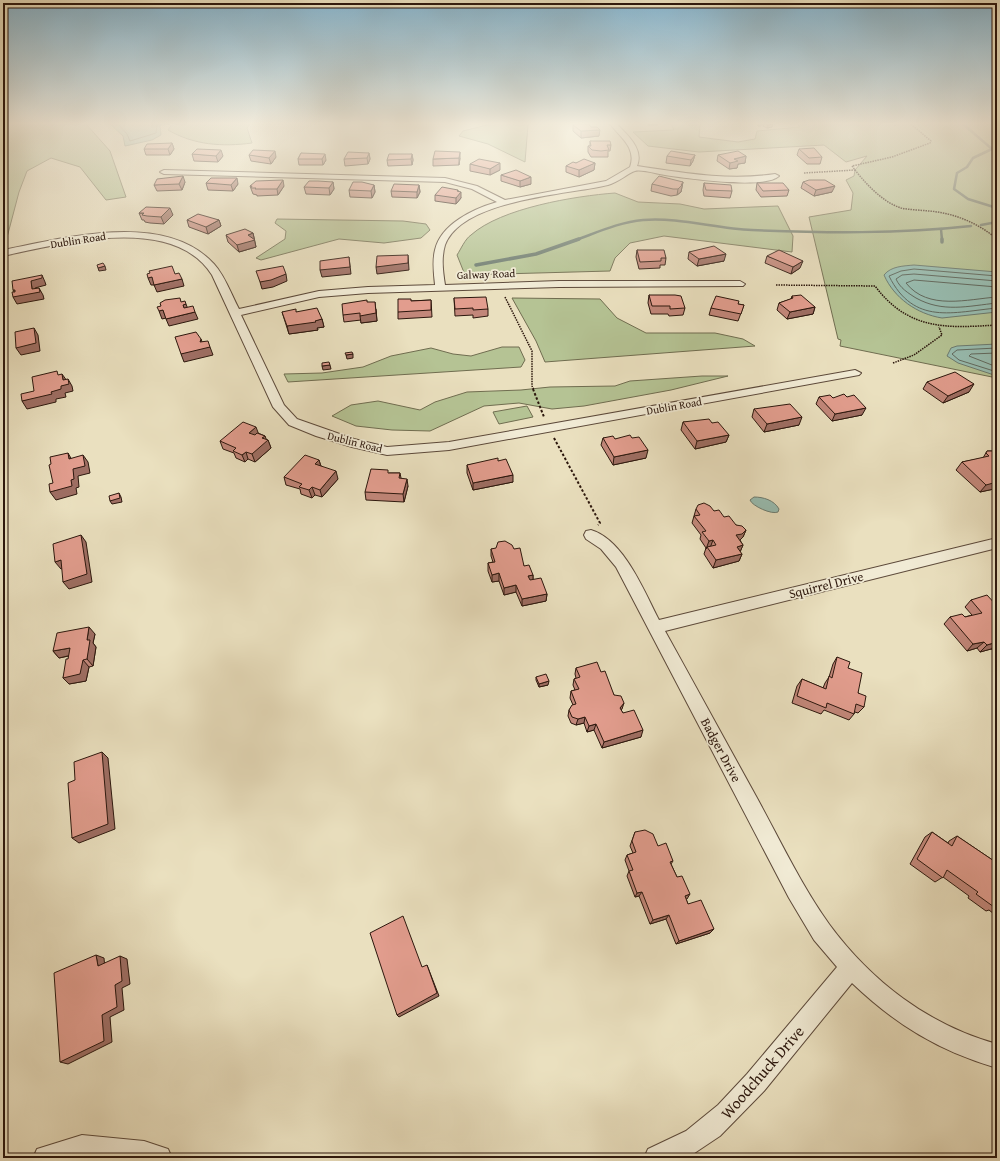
<svg xmlns="http://www.w3.org/2000/svg" width="1000" height="1161" font-family="'Gentium Book Plus',serif">
<rect width="100%" height="100%" fill="#eae0bf"/>
<filter id="stains"><feTurbulence type="fractalNoise" baseFrequency=".005" numOctaves="4"/><feColorMatrix values="0 0 0 0 .2 0 0 0 0 .09 0 0 0 0 .02 0 0 0 .5 -.17"/></filter>
<radialGradient id="worn" r=".72"><stop offset=".6" stop-color="#630" stop-opacity="0"/><stop offset="1" stop-color="#630" stop-opacity=".3"/></radialGradient>
<g fill="#b5c394" stroke="#706d50">
<path d="M 3,124 L 86,124 L 110,151 L 126,197 L 106,200 L 80,167 L 51,158 L 27,171 L 19,192 L 5,245 L 3,246 Z"/>
<path d="M 172,124 L 250,124 L 247,128 L 252,143 C 222,147 194,145 168,130 Z"/>
<path d="M 491,124 L 528,125 L 525,162 L 488,144 L 459,136 L 463,131 Z"/>
<path d="M 671,124 L 700,124 L 699,137 L 738,142 L 755,139 L 757,131 L 800,127 L 797,124 L 893,124 L 895,126 L 897,124 L 997,124 L 997,378 L 840,346 L 841,340 L 838,339 L 809,217 L 851,210 L 853,193 L 846,180 L 854,176 L 855,170 L 867,156 L 846,162 L 824,145 L 699,152 L 648,146 L 633,132 L 674,130 Z"/>
<path d="M 615,193 L 638,202 L 680,204 L 704,209 L 778,206 L 793,236 L 792,252 L 664,236 L 630,243 L 615,258 L 610,271 L 465,275 L 457,255 C 461,249 465,239 471,235 C 501,208 575,196 615,193 Z"/>
<path d="M 277,219 L 403,221 L 426,224 L 430,230 L 421,238 L 384,243 L 339,239 L 261,260 L 256,258 L 285,239 L 286,231 L 275,223 Z"/>
<path d="M 512,298 L 600,299 L 617,318 L 646,333 L 715,333 L 743,339 L 755,346 L 545,362 L 536,341 Z"/>
<path d="M 502,347 L 519,347 L 525,360 L 521,367 L 288,382 L 284,374 L 322,373 L 363,367 L 391,356 L 431,348 L 453,354 L 471,356 Z"/>
<path d="M 702,376 L 728,376 L 671,390 L 584,406 L 552,409 L 519,403 L 484,406 L 430,431 L 392,430 L 356,426 L 332,416 L 351,405 L 378,401 L 420,410 L 435,402 L 467,392 L 521,390 L 550,387 L 615,386 L 630,381 Z"/>
<path d="M 527,406 L 533,417 L 499,424 L 493,412 Z"/>
</g>
<g fill="#98bdb1" stroke="#6d7b6f">
<path d="M 110,124 L 162,124 L 160,126 L 161,135 L 152,140 L 125,146 L 123,136 Z"/>
<path d="M 914,265 L 997,272 L 997,312 L 942,318 C 917,314 894,298 884,275 C 891,266 904,266 914,265 Z"/>
<path d="M 997,344 L 997,376 L 958,363 L 947,356 L 951,348 L 957,346 Z"/>
<path d="M 754,497 C 763,497 774,500 779,509 L 778,512 C 772,515 752,506 750,500 Z"/>
</g>
<g fill="none" stroke-linecap="round" stroke-linejoin="round">
<g stroke="#626a5f" stroke-width="1">
<path d="M 118,124 L 127,134 L 130,141 L 156,133 L 157,124"/>
<path d="M 997,276 L 914,269 L 901,271 L 889,276 C 914,326 953,312 997,308"/>
<path d="M 997,281 L 914,274 L 902,275 L 896,279 C 900,288 908,293 916,298 C 943,313 968,306 997,303"/>
<path d="M 997,287 L 914,280 L 906,283 C 928,311 968,299 997,297"/>
<path d="M 997,348 L 957,350 L 952,354 L 959,360 L 997,372"/>
<path d="M 997,353 L 971,354 L 969,356 L 997,367"/>
</g>
<g stroke="#6d7b6f" stroke-width="2.5">
<path d="M 963,124 L 992,149 L 973,158 L 967,167 L 957,173 L 954,189 L 968,199 L 997,208"/>
<path d="M 981,225 L 997,222"/>
<path d="M 941,229 L 942,240"/>
<path d="M 576,240 C 598,232 620,222 643,220 C 680,217 716,229 752,230 C 825,233 898,234 971,226"/>
</g>
<g stroke="#6d7b6f" stroke-width="3.5">
<path d="M 942,239 L 942,242"/>
<path d="M 476,265 L 536,254 L 579,239"/>
</g>
<g stroke="#5c493a" stroke-width="2">
<g id="minor">
<path d="M 610,124 L 617,124 C 628,136 644,149 637,166 C 684,173 728,181 775,174 L 779,176 C 764,190 686,178 665,175 C 658,174 641,169 635,171 C 630,172 617,183 608,185 C 567,195 462,199 445,245 C 441,258 443,272 445,285 L 559,281 L 740,281 L 745,284 L 743,286 L 559,287 L 368,293 L 319,297 L 241,315 L 284,405 L 297,419 L 354,439 L 387,447 L 449,442 L 855,370 L 861,373 L 859,375 L 449,450 L 387,455 L 352,447 L 316,436 L 289,425 L 273,407 L 212,275 C 173,213 61,244 3,256 L 3,250 C 64,238 165,210 214,264 C 225,276 231,294 239,309 L 319,291 L 368,287 L 435,285 C 434,274 432,262 435,250 C 441,224 473,209 497,202 L 472,189 L 445,182 L 164,174 L 160,172 L 164,170 L 445,178 L 477,186 L 505,200 L 606,181 L 630,167 C 637,148 620,137 610,124 Z"/>
<path d="M 591,530 C 624,540 644,591 659,620 L 997,538 L 997,548 L 665,631 C 696,687 726,742 757,798 C 780,840 801,885 829,924 C 871,981 928,1025 997,1044 L 997,1068 C 939,1051 896,1025 852,983 L 764,1091 L 720,1136 L 687,1158 L 644,1158 L 648,1149 L 686,1131 L 718,1105 L 747,1074 L 837,967 L 814,940 L 789,898 L 616,567 L 601,549 L 586,539 L 584,535 L 586,531 Z"/>
<path d="M 82,1135 L 144,1141 L 168,1149 L 172,1158 L 33,1158 L 37,1149 Z"/>
</g>
</g>
<g stroke="#2c170d" stroke-width="1.5" stroke-dasharray="1.5 1" stroke-linecap="butt">
<path d="M 911,124 L 931,141 L 930,143 L 892,157 L 852,166 C 864,182 882,202 901,208 C 910,210 920,210 929,211 C 954,213 978,223 997,239"/>
<path d="M 804,173 L 855,170"/>
<path d="M 776,285 L 875,286 C 909,331 947,328 997,325"/>
<path d="M 505,297 L 532,351 L 532,386 L 534,390"/>
<path d="M 893,363 L 914,355 L 942,335 L 939,327"/>
</g>
<g stroke="#2c170d" stroke-width="2" stroke-dasharray="2.5 2" stroke-linecap="butt">
<path d="M 533,389 L 544,417"/>
<path d="M 554,438 L 600,523 L 598,525"/>
</g>
<use href="#minor" fill="#f1ebd5" fill-rule="evenodd"/>
</g>
<g fill="#c2877a" stroke="#2c170d">
<rect x="648" y="124" width="9" height="1"/>
<path d="M 764,124 L 773,124 L 772,127 L 767,128 L 763,126 Z"/>
<path d="M 573,125 L 599,136 L 581,138 L 573,131 Z"/>
<path d="M 590,141 L 611,145 L 610,151 L 608,151 L 608,157 L 591,157 L 588,152 L 588,146 L 590,146 Z"/>
<path d="M 172,143 L 174,149 L 170,155 L 146,155 L 144,149 Z"/>
<path d="M 799,149 L 822,157 L 820,164 L 807,164 L 797,155 Z"/>
<path d="M 301,153 L 326,160 L 323,165 L 299,165 L 298,159 Z"/>
<path d="M 369,153 L 370,159 L 368,164 L 345,166 L 344,159 Z"/>
<path d="M 192,154 L 223,156 L 218,162 L 194,161 Z"/>
<path d="M 412,154 L 413,160 L 412,165 L 388,166 L 387,160 Z"/>
<path d="M 249,155 L 276,157 L 271,164 L 251,161 Z"/>
<path d="M 695,155 L 693,161 L 690,166 L 666,163 L 667,156 Z"/>
<path d="M 718,155 L 746,156 L 745,163 L 738,164 L 737,168 L 729,169 L 717,161 Z"/>
<path d="M 460,158 L 459,165 L 433,166 L 433,159 Z"/>
<path d="M 576,163 L 595,163 L 594,170 L 579,177 L 566,172 L 566,166 Z"/>
<path d="M 470,164 L 500,170 L 490,175 L 470,171 Z"/>
<path d="M 501,175 L 531,184 L 520,187 L 501,181 Z"/>
<path d="M 185,182 L 182,190 L 157,191 L 154,185 Z"/>
<path d="M 333,182 L 334,189 L 330,195 L 306,194 L 304,187 Z"/>
<path d="M 683,182 L 681,192 L 677,195 L 671,196 L 651,191 L 652,184 Z"/>
<path d="M 803,182 L 832,192 L 814,196 L 801,188 Z"/>
<path d="M 206,183 L 238,184 L 233,191 L 208,190 Z"/>
<path d="M 704,183 L 732,191 L 730,198 L 704,196 L 703,190 Z"/>
<path d="M 757,183 L 789,190 L 787,196 L 761,197 L 756,190 Z"/>
<path d="M 374,185 L 375,192 L 372,198 L 350,197 L 349,190 Z"/>
<path d="M 419,185 L 420,192 L 417,198 L 392,197 L 391,191 Z"/>
<path d="M 250,186 L 284,186 L 278,195 L 257,196 L 257,195 L 253,194 Z"/>
<path d="M 459,192 L 461,198 L 456,204 L 435,201 L 435,195 Z"/>
<path d="M 139,213 L 173,215 L 164,224 L 150,223 L 145,222 L 144,220 L 142,220 Z"/>
<path d="M 187,220 L 219,220 L 221,226 L 208,234 L 189,227 Z"/>
<path d="M 253,233 L 256,247 L 239,252 L 228,242 L 226,235 Z"/>
<path d="M 637,250 L 666,258 L 665,265 L 660,265 L 660,268 L 639,269 L 636,257 Z"/>
<path d="M 689,252 L 724,261 L 697,266 L 688,259 Z"/>
<path d="M 767,256 L 800,268 L 791,274 L 765,263 Z"/>
<path d="M 649,295 L 685,308 L 683,315 L 669,316 L 668,314 L 651,314 L 648,303 Z"/>
<path d="M 792,296 L 815,307 L 813,314 L 787,319 L 777,310 L 779,303 L 791,299 Z"/>
<path d="M 454,298 L 488,309 L 488,316 L 473,318 L 473,315 L 455,316 Z"/>
<path d="M 431,300 L 432,317 L 398,319 L 398,312 L 411,301 Z"/>
<path d="M 368,302 L 376,309 L 377,321 L 361,323 L 361,320 L 344,322 L 343,315 Z"/>
<path d="M 738,304 L 744,305 L 738,321 L 709,315 L 711,308 Z"/>
<path d="M 282,312 L 296,312 L 322,319 L 324,327 L 317,328 L 318,330 L 289,334 Z"/>
<path d="M 927,382 L 969,392 L 943,403 L 923,389 Z"/>
<path d="M 819,397 L 833,398 L 862,415 L 832,421 L 816,404 Z"/>
<path d="M 754,409 L 799,425 L 764,432 L 752,417 Z"/>
<path d="M 683,422 L 712,423 L 729,435 L 726,442 L 695,449 L 681,430 Z"/>
<path d="M 258,433 L 265,436 L 266,440 L 268,440 L 271,448 L 255,462 L 248,459 L 245,462 L 236,458 L 234,453 L 223,449 L 220,441 Z"/>
<path d="M 603,438 L 615,439 L 646,458 L 613,465 L 601,445 Z"/>
<path d="M 987,451 L 997,451 L 994,489 L 980,492 L 956,470 L 962,462 L 983,458 Z"/>
<path d="M 319,460 L 321,466 L 338,479 L 322,497 L 315,495 L 312,498 L 301,494 L 300,489 L 286,485 L 284,477 Z"/>
<path d="M 498,461 L 513,482 L 473,490 L 467,473 L 467,465 Z"/>
<path d="M 389,473 L 400,473 L 401,478 L 408,486 L 404,502 L 366,500 L 365,492 Z"/>
<path d="M 696,509 L 714,511 L 736,525 L 746,530 L 743,537 L 740,540 L 743,545 L 740,552 L 742,554 L 739,561 L 713,568 L 704,554 L 706,548 L 700,539 L 701,535 L 692,523 Z"/>
<path d="M 491,549 L 514,549 L 524,566 L 533,575 L 533,580 L 547,594 L 546,601 L 522,606 L 516,592 L 504,595 L 499,581 L 492,582 L 488,571 L 488,563 L 493,562 L 491,556 Z"/>
<path d="M 971,600 L 997,606 L 997,653 L 991,649 L 980,652 L 977,648 L 967,651 L 944,624 L 950,617 L 965,617 L 972,615 L 965,607 Z"/>
<path d="M 95,634 L 93,643 L 96,647 L 93,666 L 89,667 L 86,681 L 69,684 L 63,678 L 69,656 L 59,658 L 53,651 Z"/>
<path d="M 837,657 L 848,668 L 864,707 L 858,713 L 855,712 L 854,714 L 849,720 L 824,710 L 821,714 L 792,703 L 797,686 L 802,679 L 823,688 L 825,683 L 829,677 L 833,664 Z"/>
<path d="M 576,668 L 601,672 L 622,709 L 621,710 L 623,713 L 641,737 L 602,748 L 594,730 L 587,732 L 584,723 L 576,725 L 571,723 L 568,716 L 569,710 L 573,705 L 570,698 L 571,691 L 575,690 L 573,685 L 574,679 L 576,678 L 575,674 Z"/>
<path d="M 536,677 L 548,685 L 539,687 L 536,680 Z"/>
<path d="M 635,832 L 658,846 L 673,861 L 671,864 L 687,899 L 686,899 L 688,904 L 710,933 L 676,944 L 666,919 L 650,924 L 639,896 L 635,897 L 627,876 L 629,871 L 625,860 L 627,855 L 633,853 L 630,846 Z"/>
<path d="M 932,832 L 948,843 L 949,841 L 957,836 L 997,863 L 997,919 L 993,916 L 994,914 L 989,910 L 986,911 L 968,898 L 969,896 L 943,877 L 935,882 L 910,864 L 925,837 Z"/>
</g>
<g fill="#9e6e63" stroke="#2c170d">
<path d="M 758,124 L 762,124 L 761,126 L 758,126 Z"/>
<path d="M 773,124 L 772,127 L 767,128 L 768,125 Z"/>
<path d="M 600,130 L 599,136 L 581,138 L 581,131 Z"/>
<path d="M 172,143 L 174,149 L 170,155 L 168,149 Z"/>
<path d="M 221,150 L 223,156 L 218,162 L 216,156 Z"/>
<path d="M 275,151 L 276,157 L 271,164 L 269,158 Z"/>
<path d="M 460,152 L 460,158 L 459,165 L 459,158 Z"/>
<path d="M 369,153 L 370,159 L 368,164 L 367,158 Z"/>
<path d="M 325,154 L 326,160 L 323,165 L 322,159 Z"/>
<path d="M 412,154 L 413,160 L 412,165 L 411,159 Z"/>
<path d="M 695,155 L 693,161 L 690,166 L 691,160 Z"/>
<path d="M 746,156 L 745,163 L 738,164 L 737,168 L 729,169 L 730,163 L 734,159 Z"/>
<path d="M 500,163 L 500,170 L 490,175 L 490,169 Z"/>
<path d="M 595,163 L 594,170 L 579,177 L 579,170 Z"/>
<path d="M 183,176 L 185,182 L 182,190 L 179,184 Z"/>
<path d="M 531,177 L 531,184 L 520,187 L 520,181 Z"/>
<path d="M 237,178 L 238,184 L 233,191 L 231,185 Z"/>
<path d="M 283,180 L 284,186 L 278,195 L 277,189 Z"/>
<path d="M 333,182 L 334,189 L 330,195 L 329,188 Z"/>
<path d="M 683,182 L 681,192 L 677,195 L 678,189 Z"/>
<path d="M 374,185 L 375,192 L 372,198 L 371,191 Z"/>
<path d="M 419,185 L 420,192 L 417,198 L 417,192 Z"/>
<path d="M 835,186 L 832,192 L 814,196 L 816,190 Z"/>
<path d="M 458,190 L 459,194 L 461,192 L 461,198 L 456,204 L 456,198 L 457,191 Z"/>
<path d="M 170,208 L 173,215 L 164,224 L 161,217 Z"/>
<path d="M 219,220 L 221,226 L 208,234 L 206,227 Z"/>
<path d="M 253,233 L 256,247 L 239,252 L 237,245 L 248,235 Z"/>
<path d="M 726,254 L 724,261 L 697,266 L 699,259 Z"/>
<path d="M 408,255 L 409,270 L 377,274 L 376,267 Z"/>
<path d="M 349,257 L 351,274 L 322,277 L 320,270 Z"/>
<path d="M 803,261 L 800,268 L 791,274 L 793,267 Z"/>
<path d="M 105,266 L 106,270 L 99,271 L 98,268 Z"/>
<path d="M 286,274 L 287,281 L 273,287 L 262,289 L 260,282 Z"/>
<path d="M 42,275 L 45,282 L 46,285 L 35,288 L 36,292 L 39,288 L 43,295 L 44,299 L 17,304 L 13,297 L 16,296 L 13,290 L 32,289 L 31,281 Z"/>
<path d="M 152,277 L 155,285 L 151,285 L 148,278 Z"/>
<path d="M 182,279 L 184,286 L 157,292 L 154,285 Z"/>
<path d="M 375,302 L 377,321 L 361,323 L 360,316 Z"/>
<path d="M 186,304 L 189,312 L 185,313 L 183,305 Z"/>
<path d="M 815,307 L 813,314 L 787,319 L 790,312 Z"/>
<path d="M 163,310 L 166,318 L 162,319 L 159,311 Z"/>
<path d="M 195,312 L 198,319 L 169,326 L 166,319 Z"/>
<path d="M 322,319 L 324,327 L 317,328 L 318,330 L 289,334 L 287,326 Z"/>
<path d="M 34,328 L 38,335 L 40,351 L 21,355 L 16,348 Z"/>
<path d="M 201,339 L 204,347 L 210,347 L 213,355 L 184,362 L 181,354 L 200,342 Z"/>
<path d="M 353,354 L 353,358 L 347,359 L 346,355 Z"/>
<path d="M 330,365 L 331,369 L 323,370 L 322,366 Z"/>
<path d="M 62,374 L 67,381 L 68,379 L 72,386 L 73,391 L 65,393 L 66,397 L 56,399 L 56,402 L 27,409 L 22,401 L 51,392 L 61,386 L 63,380 Z"/>
<path d="M 974,384 L 969,392 L 943,403 L 948,396 Z"/>
<path d="M 866,408 L 862,415 L 832,421 L 835,414 Z"/>
<path d="M 802,417 L 799,425 L 764,432 L 767,424 Z"/>
<path d="M 256,427 L 259,435 L 252,441 L 249,433 Z"/>
<path d="M 729,435 L 726,442 L 695,449 L 697,441 Z"/>
<path d="M 265,436 L 267,441 L 268,440 L 271,448 L 255,462 L 252,454 L 262,438 Z"/>
<path d="M 648,450 L 646,458 L 613,465 L 614,457 Z"/>
<path d="M 246,452 L 248,459 L 245,462 L 242,455 Z"/>
<path d="M 68,453 L 72,460 L 69,459 Z"/>
<path d="M 83,455 L 88,462 L 90,473 L 78,476 L 79,487 L 76,488 L 77,494 L 56,500 L 50,492 L 73,469 Z"/>
<path d="M 319,460 L 321,467 L 315,464 Z"/>
<path d="M 336,471 L 338,479 L 322,497 L 320,490 Z"/>
<path d="M 513,475 L 513,482 L 473,490 L 473,483 Z"/>
<path d="M 997,476 L 997,486 L 994,489 L 980,492 L 986,485 L 995,477 Z"/>
<path d="M 407,479 L 408,486 L 404,502 L 403,494 Z"/>
<path d="M 312,487 L 315,495 L 312,498 L 309,490 Z"/>
<path d="M 119,493 L 121,497 L 122,502 L 112,504 L 110,501 Z"/>
<path d="M 746,530 L 743,537 L 739,541 L 736,535 Z"/>
<path d="M 81,535 L 86,542 L 92,582 L 69,589 L 63,582 Z"/>
<path d="M 713,540 L 710,548 L 707,547 L 706,549 L 709,541 Z"/>
<path d="M 743,545 L 740,552 L 737,547 Z"/>
<path d="M 742,554 L 739,561 L 713,568 L 716,560 Z"/>
<path d="M 61,560 L 66,568 L 61,569 L 55,562 Z"/>
<path d="M 499,573 L 499,581 L 492,582 L 492,575 Z"/>
<path d="M 533,575 L 533,582 L 528,583 L 528,576 Z"/>
<path d="M 516,585 L 516,592 L 504,595 L 504,588 Z"/>
<path d="M 547,594 L 546,601 L 522,606 L 522,599 Z"/>
<path d="M 89,627 L 95,634 L 93,643 L 96,647 L 93,666 L 87,659 L 87,640 Z"/>
<path d="M 984,642 L 977,648 L 967,651 L 973,644 Z"/>
<path d="M 997,642 L 991,649 L 980,652 L 987,645 Z"/>
<path d="M 70,648 L 76,654 L 59,658 L 53,651 Z"/>
<path d="M 83,660 L 89,667 L 86,681 L 69,684 L 63,678 Z"/>
<path d="M 549,681 L 548,685 L 539,687 L 539,684 Z"/>
<path d="M 624,703 L 622,709 L 618,714 L 620,708 Z"/>
<path d="M 585,717 L 584,723 L 576,725 L 578,719 Z"/>
<path d="M 596,724 L 594,730 L 587,732 L 589,726 Z"/>
<path d="M 643,730 L 641,737 L 602,748 L 604,742 Z"/>
<path d="M 102,752 L 108,758 L 115,829 L 79,843 L 72,838 Z"/>
<path d="M 642,892 L 639,896 L 635,897 L 637,893 Z"/>
<path d="M 690,894 L 687,899 L 681,900 L 685,896 Z"/>
<path d="M 669,915 L 666,919 L 650,924 L 653,920 Z"/>
<path d="M 714,929 L 710,933 L 676,944 L 679,941 Z"/>
<path d="M 96,955 L 104,958 L 105,969 L 98,966 Z"/>
<path d="M 120,956 L 127,959 L 130,984 L 122,988 L 124,1010 L 110,1017 L 112,1042 L 68,1064 L 60,1062 L 102,1015 L 115,985 Z"/>
<path d="M 427,965 L 439,996 L 399,1017 L 397,1015 Z"/>
</g>
<g fill="#e29d8e" stroke="#2c170d">
<path d="M 575,124 L 589,124 L 591,127 L 597,127 L 600,130 L 581,131 L 573,125 Z"/>
<path d="M 590,141 L 610,141 L 611,145 L 607,145 L 609,150 L 601,151 L 592,150 L 588,146 L 591,146 Z"/>
<path d="M 172,143 L 168,149 L 144,149 L 147,144 Z"/>
<path d="M 814,148 L 822,157 L 809,158 L 799,149 Z"/>
<path d="M 197,149 L 221,150 L 216,156 L 192,154 Z"/>
<path d="M 253,150 L 275,151 L 269,158 L 249,155 Z"/>
<path d="M 435,151 L 460,152 L 459,158 L 433,159 Z"/>
<path d="M 671,151 L 695,155 L 691,160 L 667,156 Z"/>
<path d="M 738,151 L 746,156 L 734,159 L 738,161 L 730,163 L 718,155 Z"/>
<path d="M 348,152 L 369,153 L 367,158 L 344,159 Z"/>
<path d="M 301,153 L 325,154 L 322,159 L 298,159 Z"/>
<path d="M 389,154 L 412,154 L 411,159 L 387,160 Z"/>
<path d="M 479,159 L 500,163 L 490,169 L 470,164 Z"/>
<path d="M 584,159 L 595,163 L 579,170 L 566,166 L 573,162 L 576,163 Z"/>
<path d="M 516,170 L 531,177 L 520,181 L 501,175 Z"/>
<path d="M 183,176 L 179,184 L 154,185 L 157,179 Z"/>
<path d="M 659,176 L 683,182 L 681,185 L 682,185 L 678,189 L 673,189 L 652,184 Z"/>
<path d="M 211,178 L 237,178 L 231,185 L 206,183 Z"/>
<path d="M 283,180 L 277,189 L 255,189 L 256,188 L 251,188 L 252,186 L 250,186 L 256,181 Z"/>
<path d="M 809,180 L 825,180 L 835,186 L 816,190 L 803,182 Z"/>
<path d="M 309,181 L 318,181 L 333,182 L 329,188 L 304,187 Z"/>
<path d="M 353,182 L 362,182 L 374,185 L 371,191 L 349,190 Z"/>
<path d="M 704,183 L 731,185 L 732,191 L 706,190 Z"/>
<path d="M 757,183 L 783,183 L 789,190 L 763,191 Z"/>
<path d="M 394,184 L 419,185 L 417,192 L 391,191 Z"/>
<path d="M 442,187 L 458,190 L 457,191 L 461,192 L 456,198 L 435,195 Z"/>
<path d="M 146,207 L 170,208 L 161,217 L 147,216 L 142,215 L 144,213 L 139,213 Z"/>
<path d="M 198,214 L 219,220 L 206,227 L 187,220 Z"/>
<path d="M 245,229 L 253,233 L 248,235 L 255,240 L 237,245 L 226,235 Z"/>
<path d="M 714,246 L 726,254 L 699,259 L 689,252 Z"/>
<path d="M 637,250 L 664,250 L 666,258 L 661,258 L 661,261 L 640,262 Z"/>
<path d="M 779,250 L 803,261 L 793,267 L 767,256 Z"/>
<path d="M 408,255 L 408,263 L 376,267 L 377,256 Z"/>
<path d="M 349,257 L 350,267 L 320,270 L 320,261 Z"/>
<path d="M 103,263 L 105,266 L 98,268 L 97,265 Z"/>
<path d="M 172,266 L 175,274 L 179,273 L 182,279 L 154,285 L 152,277 L 148,278 L 147,274 L 150,273 L 149,271 Z"/>
<path d="M 283,266 L 286,274 L 271,280 L 260,282 L 256,271 Z"/>
<path d="M 42,275 L 42,278 L 31,281 L 32,289 L 39,288 L 40,292 L 13,297 L 12,292 L 15,292 L 15,290 L 13,290 L 12,281 Z"/>
<path d="M 649,295 L 675,295 L 681,296 L 685,308 L 670,309 L 670,306 L 652,306 Z"/>
<path d="M 801,295 L 815,307 L 790,312 L 779,303 L 793,298 L 792,296 Z"/>
<path d="M 716,296 L 739,301 L 738,304 L 744,305 L 741,314 L 711,308 Z"/>
<path d="M 486,297 L 488,309 L 473,310 L 473,308 L 455,309 L 454,298 Z"/>
<path d="M 180,298 L 181,302 L 185,301 L 186,304 L 183,305 L 184,308 L 193,306 L 195,312 L 166,319 L 163,310 L 159,311 L 157,307 L 161,306 L 160,303 L 165,300 Z"/>
<path d="M 398,299 L 411,299 L 411,301 L 431,300 L 431,310 L 398,312 Z"/>
<path d="M 367,300 L 367,302 L 375,302 L 376,313 L 360,316 L 360,313 L 343,315 L 342,304 Z"/>
<path d="M 317,308 L 322,319 L 315,321 L 316,322 L 287,326 L 282,312 L 296,309 L 296,312 Z"/>
<path d="M 34,328 L 36,343 L 16,348 L 15,332 Z"/>
<path d="M 196,332 L 201,339 L 200,342 L 208,341 L 210,347 L 181,354 L 175,337 Z"/>
<path d="M 352,352 L 353,354 L 346,355 L 345,353 Z"/>
<path d="M 329,362 L 330,365 L 322,366 L 322,363 Z"/>
<path d="M 57,371 L 58,375 L 62,374 L 63,380 L 68,379 L 69,384 L 61,386 L 61,389 L 51,392 L 52,394 L 22,401 L 21,394 L 34,391 L 32,377 Z"/>
<path d="M 955,372 L 974,384 L 948,396 L 927,382 Z"/>
<path d="M 844,394 L 847,397 L 854,395 L 866,408 L 835,414 L 819,397 L 830,395 L 833,398 Z"/>
<path d="M 790,404 L 802,417 L 767,424 L 754,409 Z"/>
<path d="M 709,419 L 712,423 L 718,422 L 729,435 L 697,441 L 683,422 Z"/>
<path d="M 243,422 L 256,427 L 249,433 L 255,435 L 257,433 L 265,436 L 262,438 L 268,440 L 252,454 L 246,452 L 242,455 L 233,451 L 236,448 L 220,441 Z"/>
<path d="M 630,435 L 632,438 L 639,437 L 648,450 L 614,457 L 603,438 L 613,436 L 615,439 Z"/>
<path d="M 987,451 L 997,451 L 997,476 L 995,477 L 997,479 L 997,482 L 986,485 L 962,462 L 989,456 L 986,453 Z"/>
<path d="M 68,453 L 69,459 L 83,455 L 85,466 L 73,469 L 74,479 L 71,480 L 72,486 L 50,492 L 49,484 L 53,483 L 49,465 L 51,464 L 50,457 Z"/>
<path d="M 305,455 L 319,460 L 315,464 L 336,471 L 320,490 L 312,487 L 309,490 L 299,487 L 302,484 L 284,477 Z"/>
<path d="M 498,458 L 498,461 L 506,459 L 513,475 L 473,483 L 467,465 Z"/>
<path d="M 371,469 L 388,470 L 388,473 L 400,473 L 399,478 L 407,479 L 403,494 L 365,492 Z"/>
<path d="M 119,493 L 120,498 L 110,501 L 109,496 Z"/>
<path d="M 704,503 L 710,506 L 714,511 L 719,510 L 724,517 L 729,516 L 736,525 L 742,526 L 746,530 L 742,534 L 736,535 L 743,545 L 737,547 L 742,554 L 716,560 L 707,547 L 716,545 L 713,540 L 709,541 L 702,532 L 706,531 L 694,516 L 700,515 L 696,509 L 698,505 Z"/>
<path d="M 81,535 L 87,574 L 63,582 L 61,560 L 55,562 L 53,544 Z"/>
<path d="M 505,541 L 512,545 L 514,549 L 520,548 L 524,566 L 529,565 L 533,575 L 528,576 L 530,580 L 541,578 L 547,594 L 522,599 L 516,585 L 504,588 L 499,573 L 492,575 L 488,563 L 495,562 L 491,549 L 496,548 L 498,542 Z"/>
<path d="M 987,595 L 997,606 L 997,642 L 987,645 L 984,642 L 973,644 L 950,617 L 962,614 L 965,617 L 982,613 L 971,600 Z"/>
<path d="M 89,627 L 87,640 L 90,640 L 87,659 L 83,660 L 80,674 L 63,678 L 66,659 L 68,659 L 70,648 L 53,651 L 57,633 Z"/>
<path d="M 837,657 L 850,662 L 848,668 L 862,673 L 858,693 L 866,696 L 864,707 L 856,704 L 854,714 L 827,703 L 826,708 L 797,696 L 802,679 L 826,689 L 829,676 L 832,678 Z"/>
<path d="M 597,662 L 601,672 L 605,671 L 614,695 L 621,696 L 624,703 L 620,708 L 623,713 L 634,710 L 643,730 L 604,742 L 596,724 L 589,726 L 585,717 L 578,719 L 572,717 L 569,710 L 572,705 L 576,704 L 571,691 L 579,689 L 574,679 L 580,677 L 576,668 Z"/>
<path d="M 546,674 L 549,681 L 539,684 L 536,677 Z"/>
<path d="M 102,752 L 108,824 L 72,838 L 68,783 L 75,780 L 74,762 Z"/>
<path d="M 645,830 L 653,834 L 658,846 L 666,843 L 673,861 L 670,862 L 677,877 L 682,876 L 690,894 L 685,896 L 688,904 L 701,900 L 714,929 L 679,941 L 669,915 L 653,920 L 642,892 L 637,893 L 629,871 L 633,870 L 627,855 L 636,852 L 632,841 L 635,832 Z"/>
<path d="M 932,832 L 952,846 L 957,836 L 997,863 L 997,905 L 996,904 L 994,907 L 976,894 L 978,892 L 947,870 L 943,878 L 917,859 Z"/>
<path d="M 403,916 L 422,967 L 427,965 L 437,993 L 397,1015 L 370,933 Z"/>
<path d="M 96,955 L 98,966 L 120,956 L 122,981 L 115,985 L 117,1007 L 102,1015 L 104,1041 L 60,1062 L 54,973 Z"/>
</g>
<linearGradient id="sky" x2="0" y2="1"><stop stop-color="#88b8d2"/><stop offset="0.43" stop-color="#f6f1e2"/><stop offset="1" stop-color="#f6f1e2" stop-opacity="0"/></linearGradient>
<rect width="1000" height="287" fill="url(#sky)"/>
<g text-anchor="middle" dominant-baseline="central" stroke-width="3.5" stroke-linejoin="round" paint-order="stroke">
<g font-size="11" fill="#2c170d" stroke="#f1ebd5">
<text transform="translate(78 240) rotate(-9)">Dublin Road</text>
<text transform="translate(486 274) rotate(-2)">Galway Road</text>
<text transform="translate(674 406) rotate(-10)">Dublin Road</text>
<text transform="translate(355 442) rotate(14)">Dublin Road</text>
</g>
<g font-size="13" fill="#2c170d" stroke="#f1ebd5">
<text transform="translate(826 585) rotate(-14)">Squirrel Drive</text>
<text transform="translate(721 750) rotate(62)">Badger Drive</text>
</g>
<g font-size="16" fill="#2c170d" stroke="#f1ebd5">
<text transform="translate(762 1072) rotate(-49)">Woodchuck Drive</text>
</g>
</g>
<rect width="1000" height="1161" fill="none" stroke="#eae0bf" stroke-width="16"/>
<rect x="4" y="4" width="992" height="1153" fill="none" stroke="#2c170d" stroke-width="2"/>
<rect x="8" y="8" width="984" height="1145" fill="none" stroke="#2c170d"/>
<rect width="100%" height="100%" filter="url(#stains)"/>
<rect width="100%" height="100%" fill="url(#worn)"/>
</svg>
